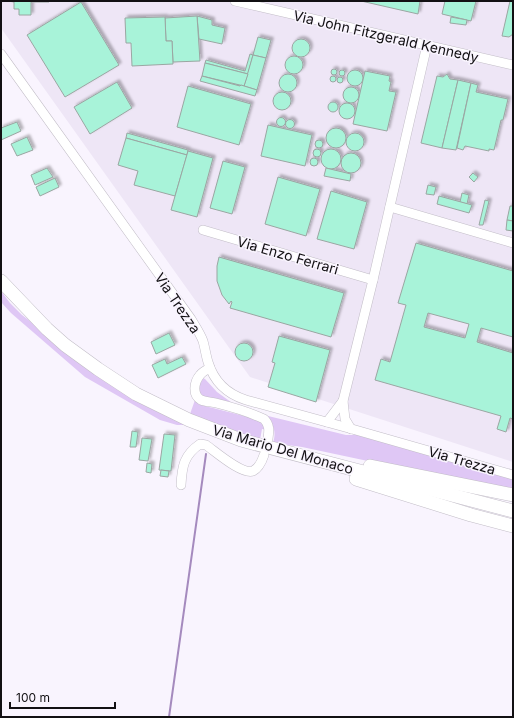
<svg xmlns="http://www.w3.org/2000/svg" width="514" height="718" font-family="Inter,sans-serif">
<defs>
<filter id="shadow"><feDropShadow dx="2.5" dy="-2.5" stdDeviation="1" flood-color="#0004"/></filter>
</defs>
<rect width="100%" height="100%" fill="#f9f4fe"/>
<path fill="#eee6f6" d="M 1,1 L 513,1 L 513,462 L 250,377 L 1,28 Z"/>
<g fill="#dfc7f5">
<path d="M 1,291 L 10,303 L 22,315 L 133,399 L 185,425 L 177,425 L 160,420 L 85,377 L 11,313 L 1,302 Z"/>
<path d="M 203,378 L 205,379 L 217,392 L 235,405 L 207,398 L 199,393 L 199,381 Z"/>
<path d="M 195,400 L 205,406 L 260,420 L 268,430 L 262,429 L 260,440 L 241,435 L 190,414 Z"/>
<path d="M 264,415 L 346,435 L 353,435 L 358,433 L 513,478 L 513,492 L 302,447 L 273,443 C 277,430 273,424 264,415 Z"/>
</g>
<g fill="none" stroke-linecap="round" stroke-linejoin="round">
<path stroke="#a58abe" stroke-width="2" d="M 169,717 L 206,454"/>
</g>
<g fill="#a8f3d9" stroke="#9aa6a2" fill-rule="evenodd" filter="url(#shadow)">
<path d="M 8,1 L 49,1 L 49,2 L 31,2 L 31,15 L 19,15 L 19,9 L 14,9 L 14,2 Z"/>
<path d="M 361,1 L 420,1 L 418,14 Z"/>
<path d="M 445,1 L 476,1 L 471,21 L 442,14 Z"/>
<path d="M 510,1 L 513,1 L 513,34 L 509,37 L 502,36 Z"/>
<path d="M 81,2 L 119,65 L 65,97 L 27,35 Z"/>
<path d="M 197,16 L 212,20 L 212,25 L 225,28 L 222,44 L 199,39 Z"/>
<path d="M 197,16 L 200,61 L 173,62 L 172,41 L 166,41 L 165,18 Z"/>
<path d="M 165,17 L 166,41 L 172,41 L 173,64 L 132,66 L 131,43 L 126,43 L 125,18 Z"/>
<path d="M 451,17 L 467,20 L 466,25 L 450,23 Z"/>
<path d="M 258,37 L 271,40 L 266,58 L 253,55 Z"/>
<circle cx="301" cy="48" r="9"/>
<path d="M 250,54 L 253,55 L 248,74 L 205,63 L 206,60 L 245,71 Z"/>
<path d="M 253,55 L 266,58 L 257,90 L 244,86 Z"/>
<circle cx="294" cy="65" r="9"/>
<path d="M 205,63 L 248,74 L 244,86 L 202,76 Z"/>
<circle cx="334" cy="72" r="3"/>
<circle cx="342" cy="73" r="3"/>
<circle cx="355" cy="78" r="8"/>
<path d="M 365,71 L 390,76 L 389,81 L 391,82 L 389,91 L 396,92 L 387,131 L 353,124 Z"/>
<path d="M 447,74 L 450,79 L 458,80 L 442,148 L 421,143 L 437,76 L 443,77 Z"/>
<circle cx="288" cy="83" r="9"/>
<circle cx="333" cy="79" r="3"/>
<path d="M 202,76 L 240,86 L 241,85 L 257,90 L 255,96 L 200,81 Z"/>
<circle cx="340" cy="80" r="3"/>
<path d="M 458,80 L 471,83 L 456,150 L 442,148 Z"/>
<path d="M 117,82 L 132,108 L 90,134 L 74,107 Z"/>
<path d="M 471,83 L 478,85 L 476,92 L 508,99 L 503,120 L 501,120 L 494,150 L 489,149 L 489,151 L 465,146 L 463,150 L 457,148 Z"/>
<path d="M 188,86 L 251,104 L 239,145 L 177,127 Z"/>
<circle cx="351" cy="95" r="8"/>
<circle cx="282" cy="101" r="9"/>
<circle cx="333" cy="107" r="5"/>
<circle cx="347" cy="111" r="8"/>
<circle cx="281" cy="122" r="4.5"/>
<circle cx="290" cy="124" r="4.5"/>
<path d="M 17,122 L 21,131 L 1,140 L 1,128 Z"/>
<path d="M 268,125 L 312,135 L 305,166 L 261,156 Z"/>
<circle cx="336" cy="138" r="10"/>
<circle cx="355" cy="142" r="9"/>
<path d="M 127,133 L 188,150 L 187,155 L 126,138 Z"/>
<path d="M 27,137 L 33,150 L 17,156 L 11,144 Z"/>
<path d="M 126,138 L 187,155 L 175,196 L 134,185 L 138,171 L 118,165 Z"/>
<circle cx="319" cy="144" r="4"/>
<circle cx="317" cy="153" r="4"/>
<circle cx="331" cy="159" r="10"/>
<path d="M 188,151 L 213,158 L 197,217 L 171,210 Z"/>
<circle cx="351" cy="163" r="10"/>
<circle cx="314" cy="162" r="4"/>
<path d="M 223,161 L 245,167 L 232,214 L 210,208 Z"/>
<path d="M 47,168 L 53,177 L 35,185 L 31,175 Z"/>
<path d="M 326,168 L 351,174 L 350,181 L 324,176 Z"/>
<path d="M 473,173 L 478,177 L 474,182 L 469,177 Z"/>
<path d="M 278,177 L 320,189 L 306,236 L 265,224 Z"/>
<path d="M 55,178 L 59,187 L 40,196 L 36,187 Z"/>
<path d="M 428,185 L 436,187 L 434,195 L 426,194 Z"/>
<path d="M 331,191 L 367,202 L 354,249 L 317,239 Z"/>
<path d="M 462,193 L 469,195 L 467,204 L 460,202 Z"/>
<path d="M 439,196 L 472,205 L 469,213 L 437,204 Z"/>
<path d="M 485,200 L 489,201 L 483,225 L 479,225 Z"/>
<path d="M 510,206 L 513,206 L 513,221 L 507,220 Z"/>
<path d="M 507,220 L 513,221 L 513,231 L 506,230 Z"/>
<path d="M 416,243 L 513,271 L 513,337 L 481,328 L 477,342 L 513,353 L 513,419 L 510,418 L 506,432 L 497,429 L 501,416 L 375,380 L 381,359 L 390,362 L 406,305 L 398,303 ZM 428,313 L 469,324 L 465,338 L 424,327 Z"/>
<path d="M 219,257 L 344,293 L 331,337 L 230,308 L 232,302 L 231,301 L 229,304 L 222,295 L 217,281 L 217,266 Z"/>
<path d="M 169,333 L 175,345 L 156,354 L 151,342 Z"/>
<path d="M 279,336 L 330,350 L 316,402 L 268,387 L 275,363 L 272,362 Z"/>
<circle cx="244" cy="352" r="9"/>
<path d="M 182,357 L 186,364 L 158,378 L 152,365 L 165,359 L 167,364 Z"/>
<path d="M 132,431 L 138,432 L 136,447 L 130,447 Z"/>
<path d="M 164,434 L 175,435 L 171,471 L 159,470 Z"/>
<path d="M 142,438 L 152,439 L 148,461 L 139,460 Z"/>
<path d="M 147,463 L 152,464 L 151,473 L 146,472 Z"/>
<path d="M 161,470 L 169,471 L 168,477 L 160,476 Z"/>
</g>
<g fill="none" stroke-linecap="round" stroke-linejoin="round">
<g stroke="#c2bdc7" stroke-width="10">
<g id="minor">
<path d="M 235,1 L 513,65"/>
<path d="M 1,54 L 191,319 C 195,326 200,333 203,341 C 205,348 206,356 208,362 C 214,382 227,394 246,400 L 352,429 L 513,475"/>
<path d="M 390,207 L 513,243"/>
<path d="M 203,230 L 373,280"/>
<path d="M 210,368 C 206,370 202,372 200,375 C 194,382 192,395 201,400 C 206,402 212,402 216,403 C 232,407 249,412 264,419 C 270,425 269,431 268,439"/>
<path d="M 327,422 L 343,401"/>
<path d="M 351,429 L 345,419 L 343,401 L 373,280 L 427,45"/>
<path d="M 181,485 C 182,466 184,455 200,444 L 206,445 C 216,452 242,475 253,471 C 259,468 262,461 264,455"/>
</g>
</g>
<g stroke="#c2bdc7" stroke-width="14">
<g id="highway">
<path d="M 1,281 L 47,329 L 65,345 L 98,369 L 136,394 L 189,420 L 241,440 L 513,511"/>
<path d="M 370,466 L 513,495"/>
<path d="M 356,479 L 471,515 L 513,526"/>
</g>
</g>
<use href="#minor" stroke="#fff" stroke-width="9"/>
<use href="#highway" stroke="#fff" stroke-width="13"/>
</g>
<g text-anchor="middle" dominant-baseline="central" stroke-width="3" stroke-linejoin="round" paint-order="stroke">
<g font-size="14" fill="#121013" stroke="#f9f4fe">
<text transform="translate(386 36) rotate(13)">Via John Fitzgerald Kennedy</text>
<text transform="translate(288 255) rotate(16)">Via Enzo Ferrari</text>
<text transform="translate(178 303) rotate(56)">Via Trezza</text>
<text transform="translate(283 449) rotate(16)">Via Mario Del Monaco</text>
<text transform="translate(462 460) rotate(16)">Via Trezza</text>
</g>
</g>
<rect width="514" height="718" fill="none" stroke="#121013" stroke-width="4"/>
<path d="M10 702v6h105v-6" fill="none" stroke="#121013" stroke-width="2"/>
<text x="16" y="702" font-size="12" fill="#121013" stroke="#f9f4fe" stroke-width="3" paint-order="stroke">100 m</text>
</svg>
